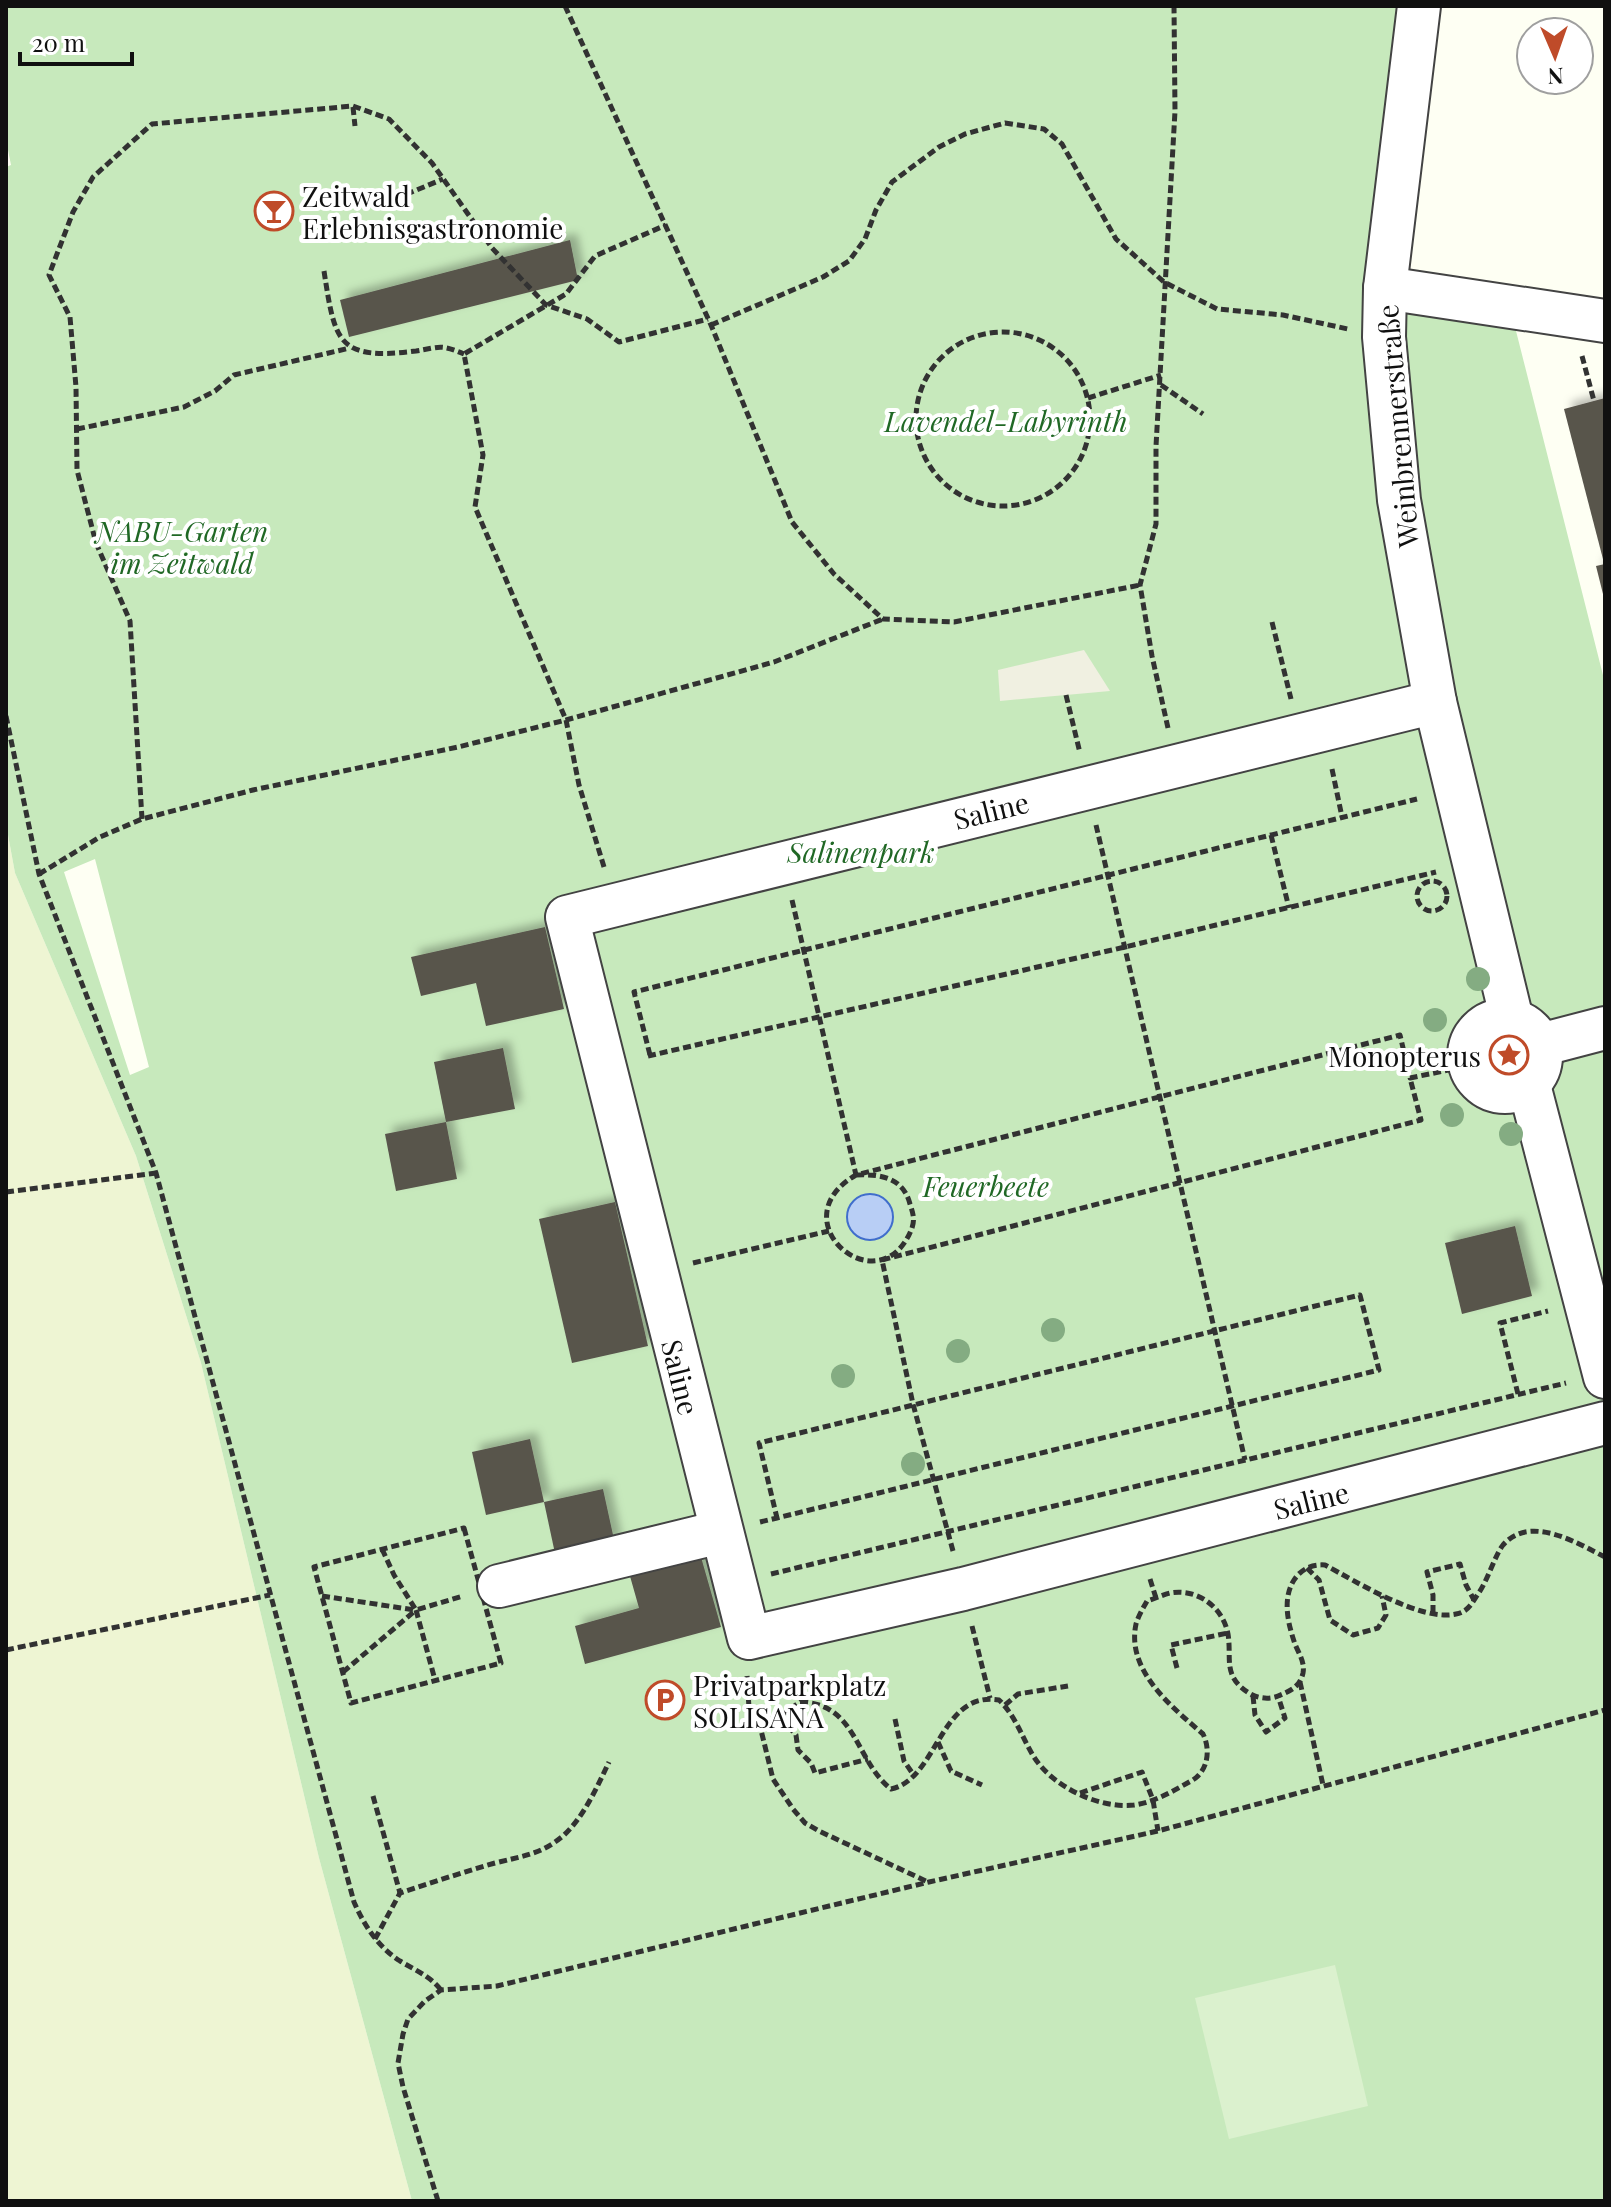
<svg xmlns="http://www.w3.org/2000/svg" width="1611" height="2207" font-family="'Playfair Display',serif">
<defs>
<filter id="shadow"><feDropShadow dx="7" dy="-7" stdDeviation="4" flood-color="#0004"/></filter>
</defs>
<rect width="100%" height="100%" fill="#fefff3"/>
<path fill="#eef5d3" d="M 6,824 L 15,873 L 136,1156 L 201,1363 L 319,1858 L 412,2201 L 6,2201 Z"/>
<path fill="#c7e9bc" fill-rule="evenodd" d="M 6,6 L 1402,6 L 1366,302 L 1515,327 L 1605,683 L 1605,2201 L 412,2201 L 319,1858 L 201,1363 L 136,1156 L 15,873 L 6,824 L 6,167 L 11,165 L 6,140 ZM 95,859 L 149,1067 L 130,1075 L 64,872 Z"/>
<path fill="#dbf1ce" d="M 1335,1965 L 1368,2106 L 1229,2139 L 1195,1998 Z"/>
<path fill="#f0f0e1" d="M 1084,650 L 1110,691 L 1000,701 L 998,670 Z"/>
<circle fill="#b8cef5" stroke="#406ecc" stroke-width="2" cx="870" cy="1217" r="23"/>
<g fill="#58544c" filter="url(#shadow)">
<path d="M 570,240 L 578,280 L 349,337 L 340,300 Z"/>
<path d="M 1605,398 L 1605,563 L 1604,563 L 1564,409 Z"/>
<path d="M 1605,564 L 1605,598 L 1604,598 L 1596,566 Z"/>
<path d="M 545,927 L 564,1009 L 486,1026 L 476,983 L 421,996 L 411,957 Z"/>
<path d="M 503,1048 L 515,1109 L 446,1122 L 434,1062 Z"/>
<path d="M 446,1122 L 457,1179 L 396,1191 L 385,1134 Z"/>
<path d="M 615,1202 L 648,1346 L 572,1363 L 539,1219 Z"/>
<path d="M 1515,1226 L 1532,1296 L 1462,1314 L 1445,1243 Z"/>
<path d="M 530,1439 L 544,1502 L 486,1515 L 472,1452 Z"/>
<path d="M 603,1489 L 615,1544 L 556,1558 L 544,1502 Z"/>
<path d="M 697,1543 L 721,1627 L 585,1664 L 575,1626 L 639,1608 L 626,1562 Z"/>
</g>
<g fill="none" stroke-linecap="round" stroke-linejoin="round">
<g stroke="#434343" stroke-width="46">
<g id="minor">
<path d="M 1419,6 L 1385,288 L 1384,337 L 1399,500 L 1435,702 L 1512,1020"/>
<path d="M 1385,288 L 1605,321"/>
<path d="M 1435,702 L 567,917 L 749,1638 L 963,1589 L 1605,1423"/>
<circle cx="1505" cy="1056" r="36"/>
<path d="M 1540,1045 L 1605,1028"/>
<path d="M 1529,1085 L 1605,1377"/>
<path d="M 499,1586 L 720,1532"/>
</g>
</g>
<g stroke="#323232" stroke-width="5" stroke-dasharray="8 4" stroke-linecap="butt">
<path d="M 565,6 L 711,325 L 792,522 L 834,574 L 883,619 L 954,622 L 1140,585"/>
<path d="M 353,107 L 355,126"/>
<path d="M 395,199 L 443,179"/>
<path d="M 324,271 C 335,342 337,361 416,351 C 441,347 440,344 464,354"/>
<path d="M 711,325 L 823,277 L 849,261 L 865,239 L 876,210 L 892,182 L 939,147 L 965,134 L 1005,123 L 1044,129 L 1062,144 L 1116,239 L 1164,282 L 1217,309 L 1283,315 L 1348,329"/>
<circle cx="1003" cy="419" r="87"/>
<path d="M 1582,356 L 1594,401"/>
<path d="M 1161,385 L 1203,414"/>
<path d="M 1088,398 L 1161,375"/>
<path d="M 77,429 L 184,407 L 215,391 L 234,375 L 350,348"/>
<path d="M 1272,622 L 1291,699"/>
<path d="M 1066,695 L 1080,753"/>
<path d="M 6,716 L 39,874 L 156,1173 L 354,1902 C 364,1925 378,1947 400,1961 C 415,1970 430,1976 441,1990"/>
<path d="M 1168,728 L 1152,656 L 1140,585 L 1156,524 L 1156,446 L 1175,111 L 1174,6"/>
<path d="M 1332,769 L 1342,817"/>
<path d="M 142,819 L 130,621 L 96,543 L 77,470 L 76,387 L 70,317 L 49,275 L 73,212 L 93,177 L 152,124 L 353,106 L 389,119 L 432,163 L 492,248 L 546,305 L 587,319 L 619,342 L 708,319"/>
<path d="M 1096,825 L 1245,1460"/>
<path d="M 1271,835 L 1289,908"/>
<path d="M 604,867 L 579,785 L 566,720 L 475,507 L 483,455 L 464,354 L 566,294 L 595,256 L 666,225"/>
<path d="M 39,874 L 100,837 L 142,819 L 253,790 L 458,747 L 566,720 L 774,662 L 883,619"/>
<circle cx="1432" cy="896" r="15"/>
<path d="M 792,900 L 856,1175"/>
<path d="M 650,1055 L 634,992 L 1417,799"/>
<path d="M 648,1056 L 1125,947 L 1436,872"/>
<path d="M 856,1175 C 880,1174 903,1177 910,1204 C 913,1213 915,1219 912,1228 C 881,1309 776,1221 856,1175 L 1400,1035 L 1410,1078 L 1468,1066"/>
<path d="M 6,1192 L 156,1173"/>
<path d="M 693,1263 L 829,1231"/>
<path d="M 1518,1394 L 1500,1323 L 1548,1311"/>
<path d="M 760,1522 L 777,1518 L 1379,1370 L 1360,1295 L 759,1443 L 777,1518"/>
<path d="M 464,1528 L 501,1663 L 351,1703 L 314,1567 Z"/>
<path d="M 382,1549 L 394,1575 L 416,1610 L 463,1596"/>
<path d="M 953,1551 L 913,1404 L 882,1260 L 1421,1120 L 1410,1078"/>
<path d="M 1307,1568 L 1319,1580 L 1330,1620 L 1353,1635 L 1378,1628 L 1386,1615 L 1382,1596"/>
<path d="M 771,1574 L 1566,1383"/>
<path d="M 1150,1579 L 1156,1598"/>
<path d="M 322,1596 L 415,1610"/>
<path d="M 416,1610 L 435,1680"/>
<path d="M 1433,1613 L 1433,1595 L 1427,1572 L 1460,1564 L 1466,1585 L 1474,1600"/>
<path d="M 972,1626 L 990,1698"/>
<path d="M 6,1650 L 270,1595"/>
<path d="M 1177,1668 L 1171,1645 L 1228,1633"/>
<path d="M 343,1672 L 416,1610"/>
<path d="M 747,1676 L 749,1708 L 761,1730 L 773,1779 L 793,1809 L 805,1823 L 819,1831 L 928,1882"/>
<path d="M 1300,1682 L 1323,1785"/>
<path d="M 1253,1696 L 1255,1715 L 1266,1732 L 1285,1718 L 1278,1696"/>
<path d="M 1005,1705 L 1018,1694 L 1068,1686"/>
<path d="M 780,1717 L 796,1735 L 798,1750 L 811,1763 L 815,1773 L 868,1759"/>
<path d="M 895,1719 L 904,1761 L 913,1774"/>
<path d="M 761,1730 L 800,1702 C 857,1703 855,1761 891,1789 C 938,1779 940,1690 999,1700 C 1016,1716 1022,1738 1034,1757 C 1053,1787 1099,1809 1134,1805 C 1155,1802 1173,1791 1191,1781 C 1208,1772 1211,1750 1203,1734 C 1172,1707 1126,1671 1136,1624 C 1138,1617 1143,1608 1147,1601 C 1154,1599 1162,1595 1170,1593 C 1197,1588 1223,1607 1228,1634 C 1232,1659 1222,1676 1249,1693 C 1256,1698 1269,1700 1278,1696 C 1290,1691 1300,1687 1303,1673 C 1305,1662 1299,1654 1295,1644 C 1288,1624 1282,1599 1294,1580 C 1301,1569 1312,1564 1325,1565 C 1357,1582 1421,1622 1456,1614 C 1468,1612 1472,1603 1478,1594 C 1488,1580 1495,1555 1503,1545 C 1530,1514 1577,1543 1605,1557"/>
<path d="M 938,1742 L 951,1771 L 982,1785"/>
<path d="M 1080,1793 L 1142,1772 L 1153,1800 L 1158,1831"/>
<path d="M 373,1796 L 400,1893"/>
<path d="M 375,1939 L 400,1893 C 431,1883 463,1872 495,1863 C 522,1856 540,1855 563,1836 C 584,1817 597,1787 609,1762"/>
<path d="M 438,2201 L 403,2087 L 398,2063 L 403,2034 L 408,2019 L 425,2001 L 441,1990 L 497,1986 L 929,1882 L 1158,1831 L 1605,1710"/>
</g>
<use href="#minor" stroke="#fff" stroke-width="42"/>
</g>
<g fill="#84ac82">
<circle cx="1478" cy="979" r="12"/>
<circle cx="1435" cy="1020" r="12"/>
<circle cx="1452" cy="1115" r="12"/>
<circle cx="1511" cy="1134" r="12"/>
<circle cx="1053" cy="1330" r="12"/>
<circle cx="958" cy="1351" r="12"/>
<circle cx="843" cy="1376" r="12"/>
<circle cx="913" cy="1464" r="12"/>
</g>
<defs>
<g id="bar-ring" transform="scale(2)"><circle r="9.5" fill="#fff" stroke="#bf4b29" stroke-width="1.5"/><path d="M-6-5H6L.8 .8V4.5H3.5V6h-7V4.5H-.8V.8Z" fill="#bf4b29"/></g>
<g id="sight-ring" transform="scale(2)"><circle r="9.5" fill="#fff" stroke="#bf4b29" stroke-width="1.5"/><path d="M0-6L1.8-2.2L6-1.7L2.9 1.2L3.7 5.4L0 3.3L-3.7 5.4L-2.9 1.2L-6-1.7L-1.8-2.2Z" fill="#bf4b29"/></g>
<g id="parking-ring" transform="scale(2)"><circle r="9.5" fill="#fff" stroke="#bf4b29" stroke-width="1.5"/><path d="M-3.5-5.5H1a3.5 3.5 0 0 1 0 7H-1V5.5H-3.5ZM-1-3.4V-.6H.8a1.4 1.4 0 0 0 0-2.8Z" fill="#bf4b29"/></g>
</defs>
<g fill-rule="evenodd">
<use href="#bar-ring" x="274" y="211"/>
<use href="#sight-ring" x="1509" y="1055"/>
<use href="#parking-ring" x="665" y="1700"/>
</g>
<g text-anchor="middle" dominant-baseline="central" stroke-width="8" stroke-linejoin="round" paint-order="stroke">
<g font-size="28" fill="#101010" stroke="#fff" text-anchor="start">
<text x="302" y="195">Zeitwald<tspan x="302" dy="32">Erlebnisgastronomie</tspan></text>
<text x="1481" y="1055" text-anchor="end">Monopterus</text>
<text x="693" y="1684">Privatparkplatz<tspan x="693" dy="32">SOLISANA</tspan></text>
</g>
<g font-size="28" font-style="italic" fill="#206825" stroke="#fff">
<text x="1006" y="420">Lavendel-Labyrinth</text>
<text x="182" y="530">NABU-Garten<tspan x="182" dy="32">im Zeitwald</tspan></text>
<text x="861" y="851">Salinenpark</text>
<text x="986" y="1185">Feuerbeete</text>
</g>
<g font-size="28" fill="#101010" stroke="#fff">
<text transform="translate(1397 426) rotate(-95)">Weinbrennerstraße</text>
<text transform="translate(991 810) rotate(-14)">Saline</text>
<text transform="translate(681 1377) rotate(76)">Saline</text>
<text transform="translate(1311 1500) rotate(-14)">Saline</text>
</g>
</g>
<rect width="1611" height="2207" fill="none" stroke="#101010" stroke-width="16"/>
<g transform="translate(1555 56) rotate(178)"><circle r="38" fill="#ffffff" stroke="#9f9f9f" stroke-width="2"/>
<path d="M0-6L14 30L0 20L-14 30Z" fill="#bf4b29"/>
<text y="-12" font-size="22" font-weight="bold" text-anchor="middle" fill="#101010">N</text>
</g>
<path d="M20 52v12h112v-12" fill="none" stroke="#101010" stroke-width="4"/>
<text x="32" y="52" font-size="24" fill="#101010" stroke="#ffffff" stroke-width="6" paint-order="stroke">20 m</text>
</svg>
